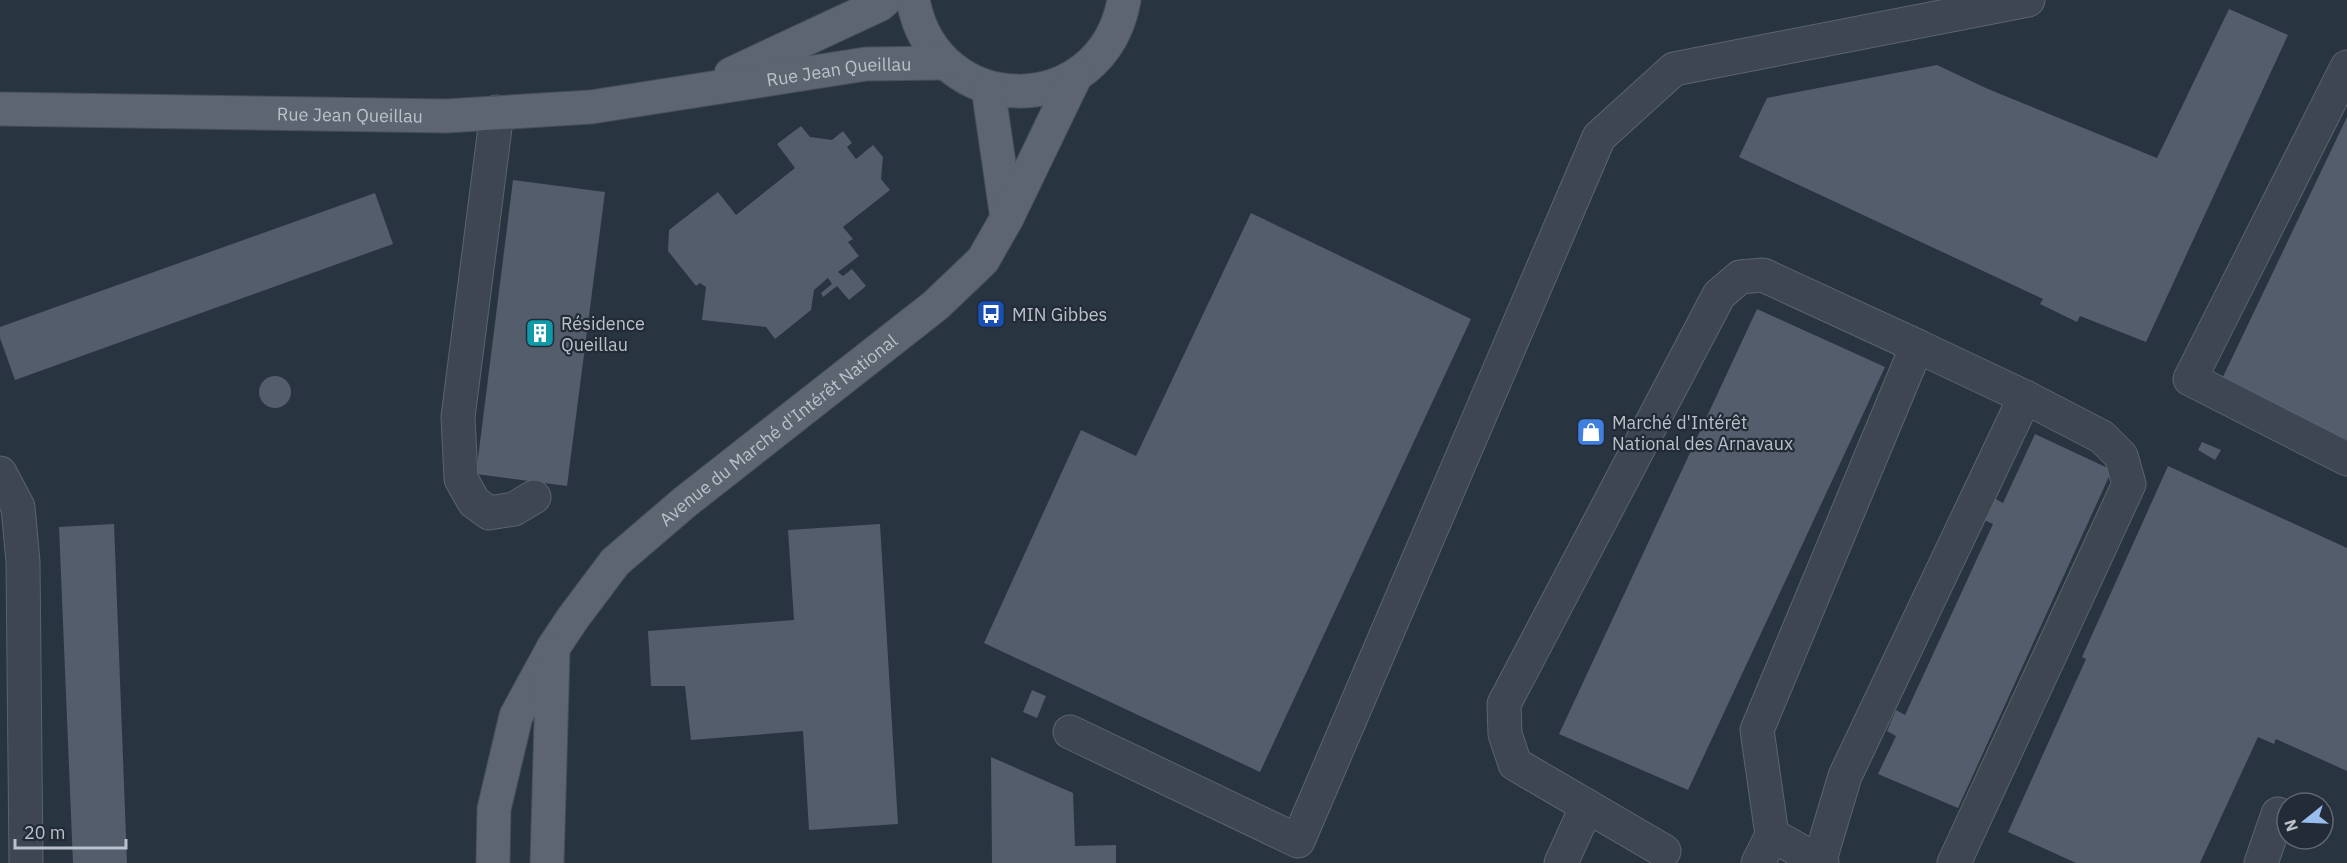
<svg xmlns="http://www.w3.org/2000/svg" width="2347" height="863" font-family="'IBM Plex Sans',sans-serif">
<rect width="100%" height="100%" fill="#293441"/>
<g fill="#535d6b">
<path d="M 2229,9 L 2288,35 L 2146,342 L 2080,316 L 2077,322 L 2040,304 L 2043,299 L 1739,157 L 1767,98 L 1937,65 L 1988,89 L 2157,158 Z"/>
<path d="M 2347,117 L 2347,440 L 2221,381 Z"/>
<path d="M 801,126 L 810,137 L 832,140 L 843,131 L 852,143 L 847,147 L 856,159 L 873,145 L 883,157 L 881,179 L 890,190 L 843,227 L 853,239 L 848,242 L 859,256 L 838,272 L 843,276 L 852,269 L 866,286 L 849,300 L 837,286 L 823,297 L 821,293 L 832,284 L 828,278 L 814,290 L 811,310 L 775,339 L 766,327 L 702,320 L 706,287 L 700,283 L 696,286 L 668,251 L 669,230 L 718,192 L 736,215 L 795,168 L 777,144 Z"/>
<path d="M 513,180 L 605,192 L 567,486 L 476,474 Z"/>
<path d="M 375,193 L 393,244 L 15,380 L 0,338 L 0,327 Z"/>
<path d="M 1251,213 L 1471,319 L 1260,772 L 984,643 L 1081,430 L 1136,456 Z"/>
<path d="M 1757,309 L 1885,367 L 1688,790 L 1559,734 Z"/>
<circle cx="275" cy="392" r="16"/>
<path d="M 2035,434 L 2112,470 L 1958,808 L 1878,774 L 1896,736 L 1887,731 L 1896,710 L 1905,715 L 1993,524 L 1984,520 L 1994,498 L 2003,503 Z"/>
<path d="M 2202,442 L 2221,450 L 2215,460 L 2198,450 Z"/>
<path d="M 2168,466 L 2347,548 L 2347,771 L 2276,739 L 2274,744 L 2258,737 L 2200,863 L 2076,863 L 2008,832 L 2086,659 L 2082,657 Z"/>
<path d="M 114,524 L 127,863 L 73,863 L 59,527 Z"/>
<path d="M 880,524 L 898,824 L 809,830 L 803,731 L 691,740 L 685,686 L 651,686 L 648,631 L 794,620 L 788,530 Z"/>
<path d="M 1032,690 L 1046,696 L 1037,718 L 1023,712 Z"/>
<path d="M 991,757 L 1073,793 L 1075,846 L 1116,845 L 1116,863 L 992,863 Z"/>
</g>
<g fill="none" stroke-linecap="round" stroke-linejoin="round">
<g stroke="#5b646e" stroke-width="35">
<g id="minor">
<path d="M 2347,67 L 2190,379 L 2347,459"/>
<path d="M 497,112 L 458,417 L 461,479 L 474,502 L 489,513 L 514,509 L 534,497"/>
<path d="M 0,473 L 18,507 L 23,562 L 26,863"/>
<path d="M 1070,732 L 1298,841 L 1599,137 L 1674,69 L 2028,0"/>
<path d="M 1772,835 L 1822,863"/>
<path d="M 1664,851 L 1515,764 L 1505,734 L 1504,704 L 1719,295 L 1740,277 L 1763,275 L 1917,346"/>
<path d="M 1561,863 L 1587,806"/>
<path d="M 1758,863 L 1772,835 L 1757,730 L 1917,346 L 2025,397 L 1845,776 L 1819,863"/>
<path d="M 1954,863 L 2129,484 L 2121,456 L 2102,437 L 2025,397"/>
<path d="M 2261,863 L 2278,814"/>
</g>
</g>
<g stroke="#474f5a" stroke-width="35">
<g id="major">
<path d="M 913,0 C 935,121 1102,122 1124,0"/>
<path d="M 731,74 L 879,5 L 885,0"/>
<path d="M 988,88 L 1007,218"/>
<path id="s1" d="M 0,109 L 446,116 L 591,107 L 866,64 L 945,63"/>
<path id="s2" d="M 493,863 L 494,809 L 516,716 L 553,648 L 573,618 L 615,562 L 685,502 L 936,305 L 983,260 L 1007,218 L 1076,75"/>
<path d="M 547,863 L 553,652"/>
</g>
</g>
<use href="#minor" stroke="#3d4651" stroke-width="33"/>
<use href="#major" stroke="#5c6570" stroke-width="33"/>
</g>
<defs>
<g id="bus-square" transform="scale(1.5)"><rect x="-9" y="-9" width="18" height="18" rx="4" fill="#1a4fb4" stroke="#222b36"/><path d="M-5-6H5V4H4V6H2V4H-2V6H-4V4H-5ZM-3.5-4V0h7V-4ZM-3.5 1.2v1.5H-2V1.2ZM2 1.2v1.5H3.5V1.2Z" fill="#fff"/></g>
<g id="building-square" transform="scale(1.5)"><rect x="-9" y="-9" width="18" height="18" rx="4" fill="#0f9aa8" stroke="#222b36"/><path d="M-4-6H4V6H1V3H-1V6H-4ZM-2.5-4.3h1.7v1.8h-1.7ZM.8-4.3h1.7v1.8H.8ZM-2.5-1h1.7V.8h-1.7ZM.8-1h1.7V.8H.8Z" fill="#fff"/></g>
<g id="shop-square" transform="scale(1.5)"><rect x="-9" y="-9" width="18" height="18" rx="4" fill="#3f7fe0" stroke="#222b36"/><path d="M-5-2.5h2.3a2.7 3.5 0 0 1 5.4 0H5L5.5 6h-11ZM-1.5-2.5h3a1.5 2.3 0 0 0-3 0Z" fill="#fff"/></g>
</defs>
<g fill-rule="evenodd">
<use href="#bus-square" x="991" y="314"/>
<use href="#building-square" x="540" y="333"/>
<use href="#shop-square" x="1591" y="432"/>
</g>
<g text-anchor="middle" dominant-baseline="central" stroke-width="4.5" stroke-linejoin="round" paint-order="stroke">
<g font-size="18" fill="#bac1cb" stroke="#222b36">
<text stroke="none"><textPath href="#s1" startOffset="842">Rue Jean Queillau</textPath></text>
<text stroke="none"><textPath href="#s1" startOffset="350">Rue Jean Queillau</textPath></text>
<text stroke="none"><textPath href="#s2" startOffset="543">Avenue du Marché d'Intérêt National</textPath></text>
</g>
<g font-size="18" fill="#bac1cb" stroke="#222b36" text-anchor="start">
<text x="1012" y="314">MIN Gibbes</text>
<text x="561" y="323">Résidence<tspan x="561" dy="21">Queillau</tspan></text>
<text x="1612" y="422">Marché d'Intérêt<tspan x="1612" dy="21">National des Arnavaux</tspan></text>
</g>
</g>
<g transform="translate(2305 821) rotate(252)"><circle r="28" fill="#222b36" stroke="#5f6772" stroke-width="1.5"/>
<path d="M0-4.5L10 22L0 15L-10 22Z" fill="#9abdf0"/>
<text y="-9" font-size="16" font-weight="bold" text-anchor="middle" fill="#bac1cb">N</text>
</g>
<path d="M15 839v9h111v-9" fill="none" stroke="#bac1cb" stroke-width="3"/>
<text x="24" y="839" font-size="18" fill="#bac1cb" stroke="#222b36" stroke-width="4.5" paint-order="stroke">20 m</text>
</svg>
